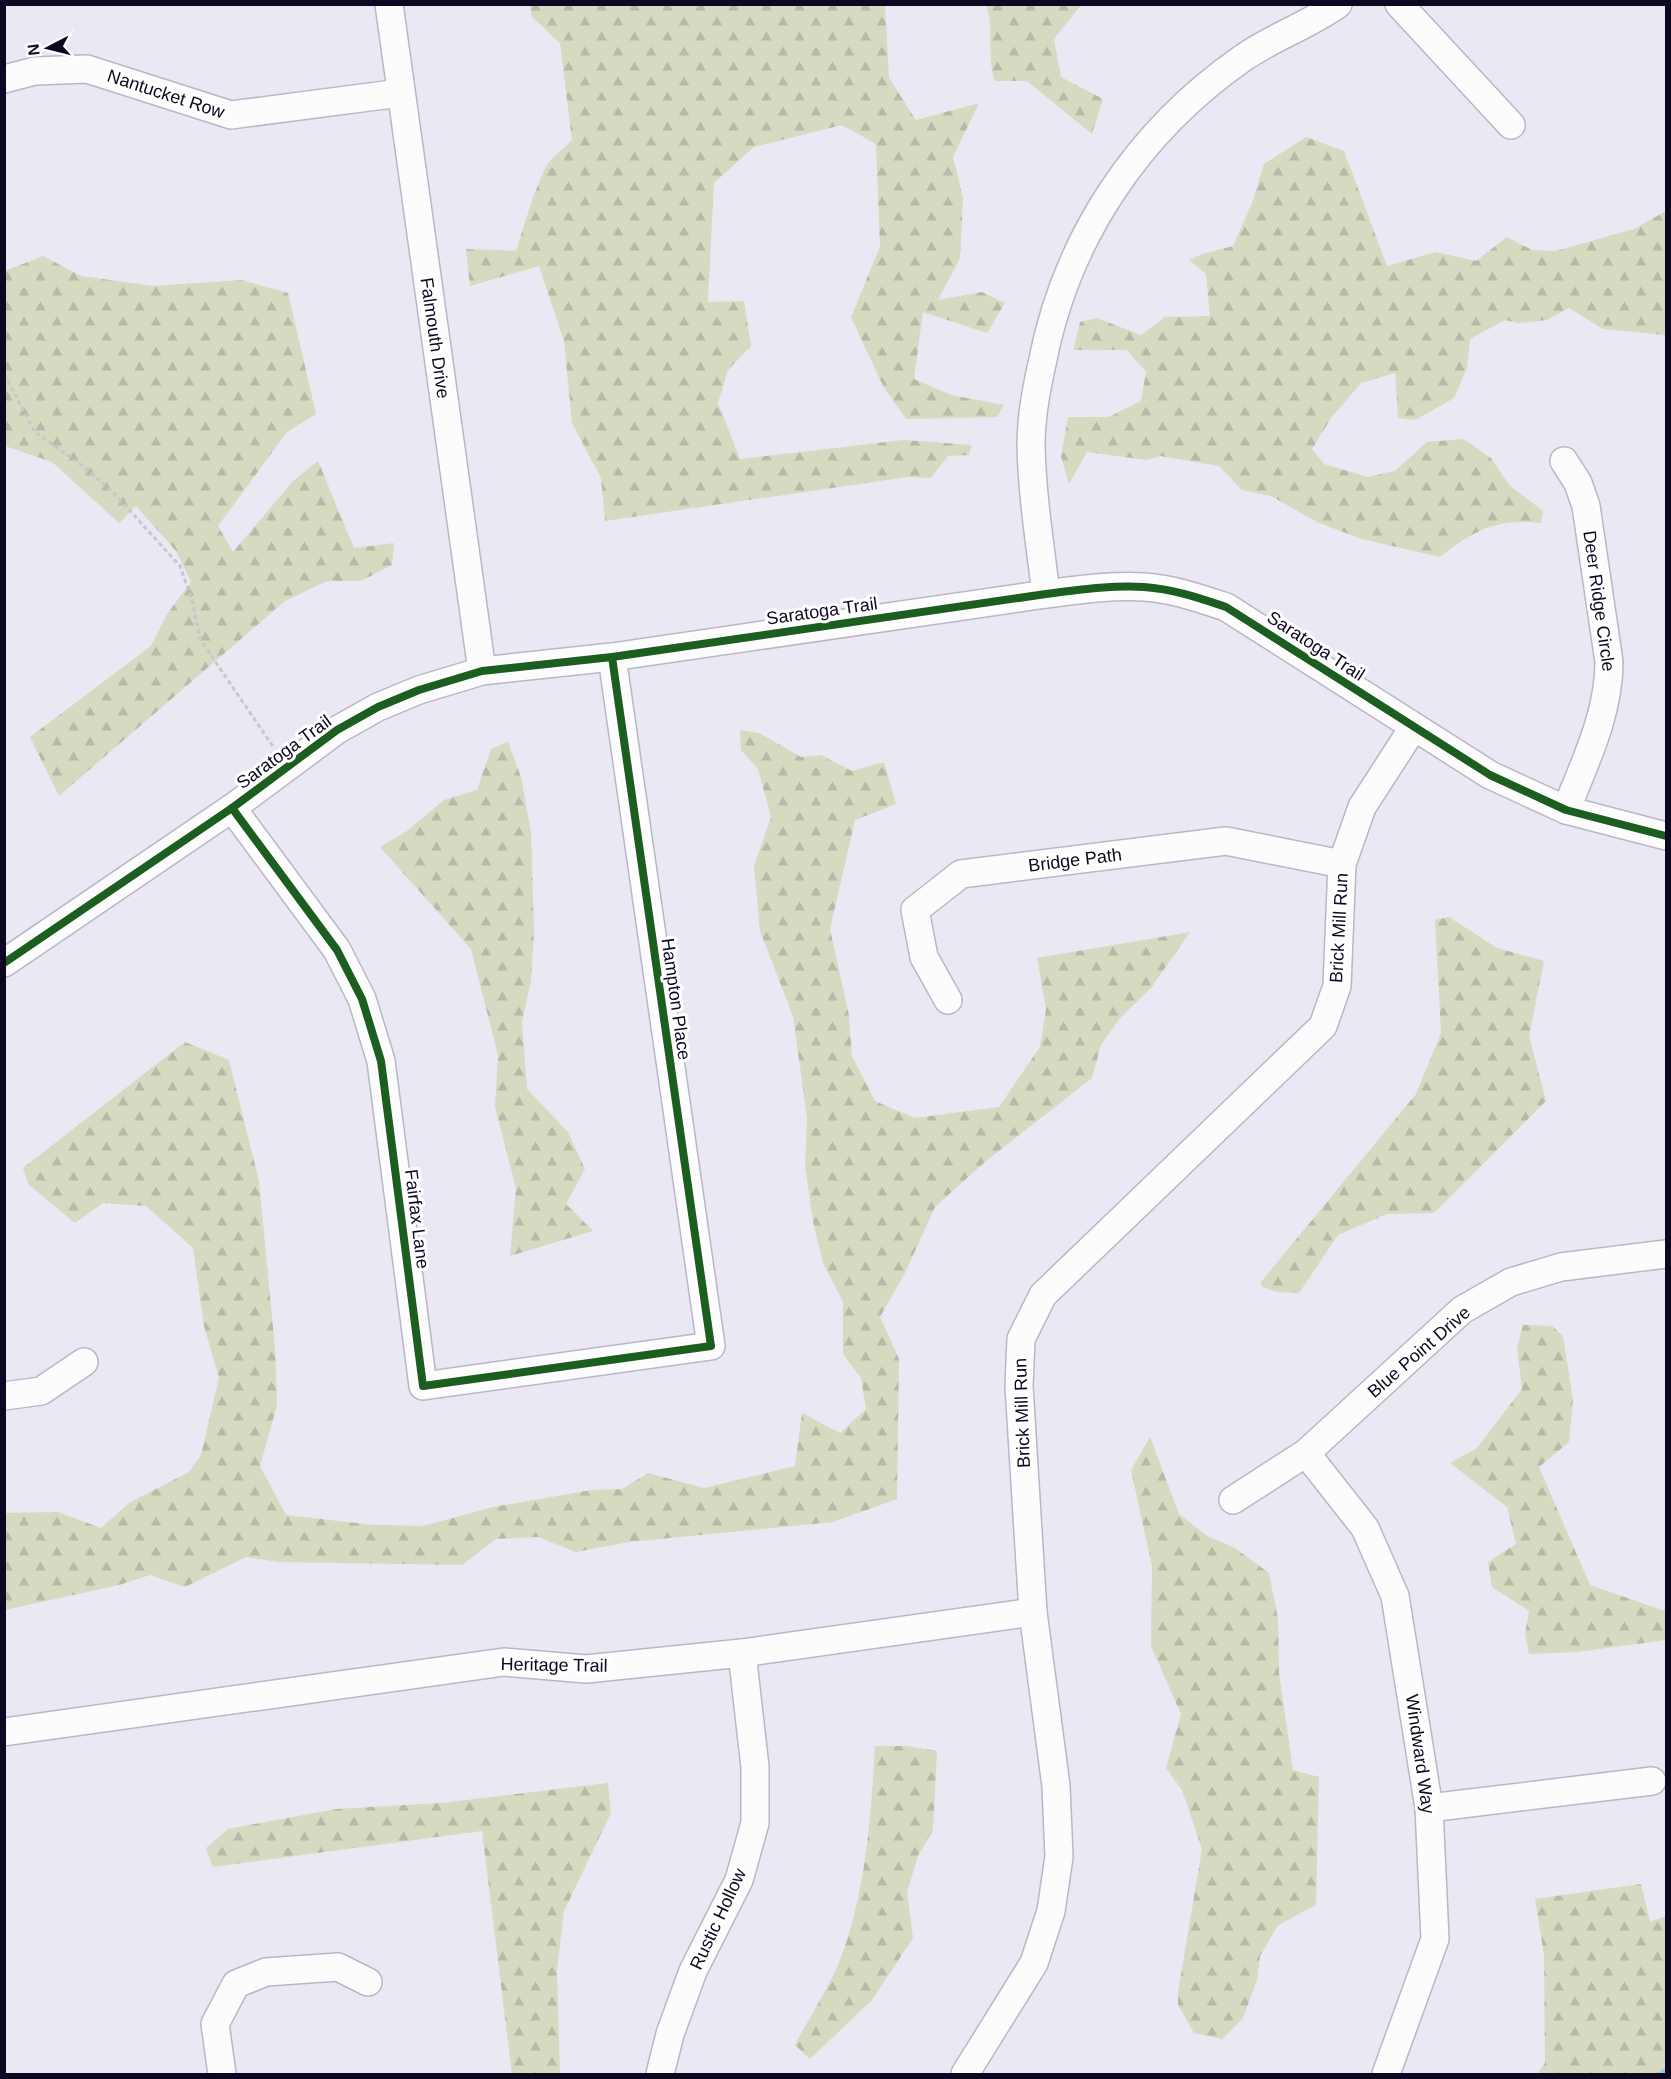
<svg xmlns="http://www.w3.org/2000/svg" width="1671" height="2079" font-family="Arial,sans-serif">
<defs>
<pattern id="forest-firs" width="22" height="20" patternUnits="userSpaceOnUse" patternTransform="scale(1.5)"><rect width="22" height="20" fill="#d8d9c1"/><path d="M5 1l3.5 6h-7zM16 11l3.5 6h-7z" fill="#b8b9a6"/></pattern>
</defs>
<rect width="100%" height="100%" fill="#eae8f2"/>
<g fill="url(#forest-firs)">
<path d="M 530,5 L 885,5 L 889,78 L 916,120 L 979,103 L 953,157 L 963,198 L 960,258 L 938,300 L 982,292 L 1005,303 L 987,333 L 923,312 L 914,379 L 951,395 L 1004,405 L 997,417 L 906,419 L 883,386 L 851,317 L 880,247 L 876,144 L 842,125 L 754,147 L 714,183 L 708,302 L 744,301 L 751,346 L 728,370 L 718,403 L 740,459 L 903,440 L 972,445 L 969,455 L 948,456 L 931,478 L 907,477 L 605,521 L 601,478 L 572,423 L 564,341 L 539,266 L 470,286 L 466,249 L 516,251 L 533,197 L 547,164 L 572,140 L 560,43 L 532,17 Z"/>
<path d="M 986,5 L 1081,5 L 1054,39 L 1061,77 L 1103,99 L 1092,134 L 1027,81 L 995,81 C 986,56 995,29 986,5 Z"/>
<path d="M 1306,137 L 1344,151 L 1387,266 L 1436,252 L 1476,261 L 1507,237 L 1532,250 L 1556,251 L 1634,229 L 1666,211 L 1666,335 L 1603,329 L 1569,308 L 1547,320 L 1518,323 L 1505,320 L 1470,339 L 1467,368 L 1454,398 L 1415,420 L 1398,418 L 1395,373 L 1361,383 L 1331,418 L 1312,449 L 1324,464 L 1368,477 L 1395,471 L 1427,442 L 1463,439 L 1491,458 L 1509,485 L 1543,511 L 1541,523 C 1498,518 1473,530 1440,557 L 1362,539 L 1319,523 L 1271,496 L 1242,490 L 1219,466 L 1160,456 L 1147,460 L 1087,452 L 1069,484 L 1061,457 L 1068,417 L 1109,417 L 1141,401 L 1146,372 L 1127,350 L 1073,350 L 1080,322 L 1097,318 L 1141,335 L 1165,317 L 1210,316 L 1206,274 L 1189,260 L 1202,254 L 1233,246 L 1252,203 L 1264,164 Z"/>
<path d="M 43,256 L 81,276 L 153,286 L 242,280 L 288,293 L 316,414 L 287,432 L 218,526 L 233,552 L 293,481 L 318,461 L 354,548 L 394,543 L 392,565 L 361,581 L 327,581 L 285,601 L 59,796 L 30,737 L 151,646 L 167,614 L 191,582 L 176,551 L 136,506 L 119,523 L 52,462 L 5,446 L 5,271 Z"/>
<path d="M 740,730 L 759,733 L 801,757 L 821,755 L 852,771 L 884,762 L 896,804 L 855,820 L 830,929 L 849,1016 L 852,1056 L 875,1101 L 914,1118 L 999,1107 L 1040,1047 L 1046,1009 L 1037,958 L 1190,932 L 1151,988 L 1120,1018 L 1101,1045 L 1092,1078 L 986,1161 L 935,1207 L 904,1275 L 880,1317 L 899,1359 L 897,1499 L 833,1522 L 629,1542 L 576,1552 L 538,1537 L 496,1539 L 462,1565 L 279,1562 L 246,1557 L 185,1587 L 150,1575 L 119,1585 L 5,1610 L 5,1513 L 58,1512 L 101,1528 L 129,1503 L 189,1472 L 201,1455 L 219,1378 L 204,1326 L 193,1248 L 146,1206 L 103,1203 L 75,1223 L 28,1184 L 23,1168 L 185,1042 L 229,1060 L 259,1181 L 275,1348 L 277,1405 L 260,1466 L 286,1515 L 374,1525 L 423,1526 L 493,1507 L 592,1490 L 622,1489 L 648,1473 L 704,1488 L 795,1466 L 802,1413 L 840,1433 L 866,1409 L 861,1378 L 843,1354 L 843,1302 L 823,1263 L 813,1221 L 805,1166 L 807,1118 L 793,1016 L 760,931 L 754,866 L 771,817 L 758,769 L 741,750 Z"/>
<path d="M 508,742 L 521,777 L 531,833 L 534,933 L 531,981 L 522,1022 L 527,1089 L 568,1132 L 585,1169 L 566,1204 L 593,1231 L 510,1256 L 516,1188 L 495,1107 L 498,1055 L 471,949 L 380,847 L 407,831 L 444,800 L 477,790 L 491,749 Z"/>
<path d="M 1449,917 L 1497,948 L 1544,961 L 1529,1036 L 1546,1101 L 1434,1213 L 1387,1214 L 1338,1235 L 1299,1293 L 1276,1292 L 1261,1286 L 1261,1282 L 1416,1094 L 1441,1033 L 1435,920 Z"/>
<path d="M 1523,1325 L 1552,1326 L 1563,1336 L 1573,1400 L 1569,1442 L 1539,1467 L 1590,1585 L 1662,1610 L 1666,1609 L 1666,1640 L 1577,1652 L 1529,1654 L 1525,1634 L 1529,1611 L 1492,1587 L 1488,1562 L 1516,1544 L 1507,1507 L 1450,1463 L 1477,1448 L 1522,1389 L 1517,1348 Z"/>
<path d="M 1150,1437 L 1179,1514 L 1207,1536 L 1235,1548 L 1269,1573 L 1278,1619 L 1279,1673 L 1293,1770 L 1319,1777 L 1316,1905 L 1278,1925 L 1260,1956 L 1257,1980 L 1243,2018 L 1222,2039 L 1194,2033 L 1178,2005 L 1178,1992 L 1202,1849 L 1182,1790 L 1166,1768 L 1181,1714 L 1151,1646 L 1152,1566 L 1131,1470 Z"/>
<path d="M 875,1746 L 906,1746 L 937,1751 L 933,1830 L 918,1856 L 907,1892 L 913,1938 L 872,2000 L 810,2059 L 795,2045 C 810,2016 830,1986 842,1955 C 866,1889 871,1816 875,1746 Z"/>
<path d="M 608,1783 L 611,1813 L 564,1911 L 557,1969 L 560,2074 L 512,2074 L 482,1831 L 213,1867 L 206,1848 L 228,1829 L 336,1809 L 441,1803 Z"/>
<path d="M 1641,1884 L 1650,1922 L 1666,1916 L 1666,2074 L 1537,2074 L 1545,2063 L 1544,1955 L 1535,1899 Z"/>
</g>
<g fill="none" stroke-linecap="round" stroke-linejoin="round">
<path stroke="#8fcbeb" stroke-width="5" d="M 1661,2074 L 1666,2070"/>
<g stroke="#bab6c9" stroke-width="30">
<g id="minor">
<path d="M 389,4 L 482,671"/>
<path d="M 1399,4 L 1511,125"/>
<path d="M 4,79 L 35,71 L 87,69 L 231,115 L 400,93"/>
<path d="M 1564,461 L 1578,483 L 1586,506 L 1609,662 C 1609,714 1585,762 1566,810"/>
<path d="M 1046,594 C 1040,544 1032,495 1031,445 C 1031,418 1036,390 1042,364 C 1066,238 1138,131 1243,58 C 1273,37 1309,25 1338,4"/>
<path d="M 232,808 L 337,950 L 362,999 L 381,1061 L 423,1386 L 711,1346 L 612,657"/>
<path d="M 4,963 L 232,808 L 337,730 L 378,707 L 419,690 L 482,671 L 612,657 L 1046,594 C 1078,590 1112,585 1144,587 C 1173,589 1199,598 1226,607 L 1490,775 L 1566,810 L 1666,836"/>
<path d="M 948,1000 L 924,957 L 915,910 L 961,874 L 1226,841 L 1342,864"/>
<path d="M 4,1396 L 41,1391 L 84,1362"/>
<path d="M 1306,1453 L 1365,1528 L 1395,1596 L 1429,1808 L 1435,1939 L 1386,2074"/>
<path d="M 1233,1500 L 1306,1453 L 1462,1310 L 1511,1282 L 1561,1267 L 1666,1254"/>
<path d="M 4,1732 L 504,1662 L 586,1669 L 742,1653 L 1033,1612"/>
<path d="M 1429,1808 L 1652,1781"/>
<path d="M 222,2074 L 215,2024 L 236,1984 L 266,1972 L 338,1967 L 368,1982"/>
<path d="M 660,2074 L 670,2034 L 693,1971 L 739,1880 L 755,1823 L 755,1767 L 742,1653"/>
<path d="M 965,2074 L 1034,1963 L 1051,1911 L 1059,1857 L 1056,1786 L 1033,1612 L 1019,1386 L 1021,1339 L 1043,1295 L 1323,1026 L 1337,986 L 1342,864 L 1362,807 L 1413,728"/>
</g>
</g>
<path stroke="#c8c7cc" stroke-width="3" stroke-dasharray="4.5 3" stroke-linecap="butt" d="M 4,374 L 35,432 L 84,467 L 113,492 L 180,566 L 192,600 L 200,639 L 274,748"/>
<use href="#minor" stroke="#fcfcfd" stroke-width="27"/>
<g stroke="#fff" stroke-width="11">
<g id="cycleway">
<path d="M 232,808 L 337,950 L 362,999 L 381,1061 L 423,1386 L 711,1346 L 612,657"/>
<path d="M 4,963 L 232,808 L 337,730 L 378,707 L 419,690 L 482,671 L 612,657 L 1046,594 C 1078,590 1112,585 1144,587 C 1173,589 1199,598 1226,607 L 1490,775 L 1566,810 L 1666,836"/>
</g>
</g>
<use href="#cycleway" stroke="#1b5e20" stroke-width="8"/>
</g>
<g text-anchor="middle" dominant-baseline="central" stroke-width="6" stroke-linejoin="round" paint-order="stroke">
<g font-size="18" fill="#0d0721" stroke="#fff">
<text transform="translate(166 94) rotate(18)">Nantucket Row</text>
<text transform="translate(435 338) rotate(82)">Falmouth Drive</text>
<text transform="translate(1599 601) rotate(82)">Deer Ridge Circle</text>
<text transform="translate(822 611) rotate(-8)">Saratoga Trail</text>
<text transform="translate(1316 646) rotate(33)">Saratoga Trail</text>
<text transform="translate(284 752) rotate(-36)">Saratoga Trail</text>
<text transform="translate(1075 860) rotate(-7)">Bridge Path</text>
<text transform="translate(1339 928) rotate(-87)">Brick Mill Run</text>
<text transform="translate(676 999) rotate(82)">Hampton Place</text>
<text transform="translate(417 1219) rotate(83)">Fairfax Lane</text>
<text transform="translate(1419 1352) rotate(-41)">Blue Point Drive</text>
<text transform="translate(1022 1413) rotate(-92)">Brick Mill Run</text>
<text transform="translate(554 1665) rotate(1)">Heritage Trail</text>
<text transform="translate(1420 1754) rotate(82)">Windward Way</text>
<text transform="translate(718 1919) rotate(-65)">Rustic Hollow</text>
</g>
</g>
<rect width="1671" height="2079" fill="none" stroke="#0d0721" stroke-width="12"/>
<g transform="translate(48 48) rotate(263)" stroke="#ffffff" stroke-width="4.5" paint-order="stroke">
<path d="M0-4.5L10 22L0 15L-10 22Z" fill="#0d0721"/>
<text y="-9" font-size="16" font-weight="bold" text-anchor="middle" fill="#0d0721">N</text>
</g>
</svg>
